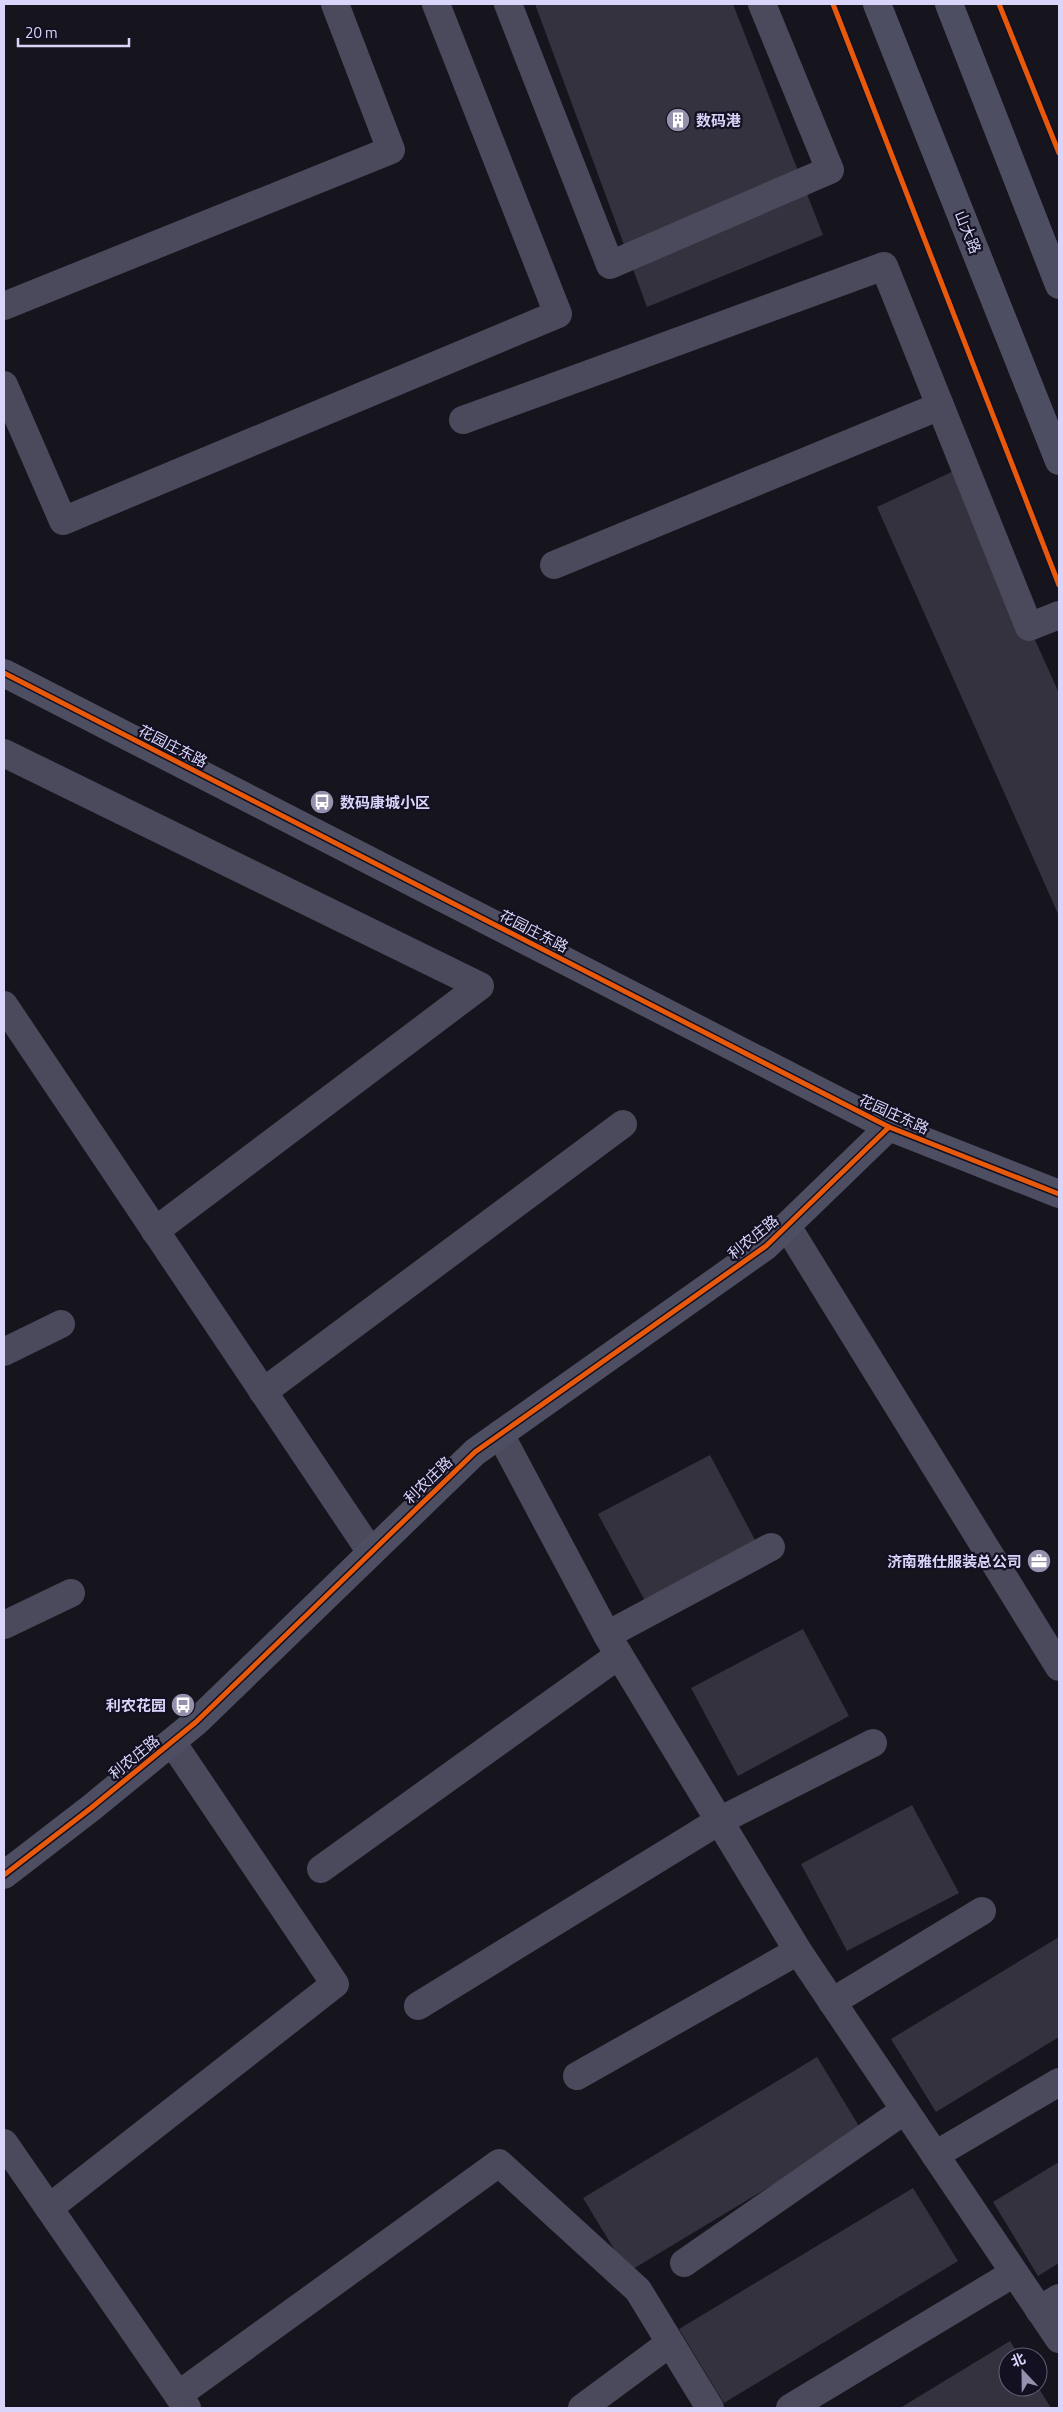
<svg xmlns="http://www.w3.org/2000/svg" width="1063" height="2412" font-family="'Titillium Web','Noto Sans SC',sans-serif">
<rect width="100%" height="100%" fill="#16141d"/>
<g fill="#34323f">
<path d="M 535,4 L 733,4 L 823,235 L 647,307 Z"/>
<path d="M 958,469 L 1059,693 L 1059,916 L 877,507 Z"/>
<path d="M 710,1455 L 756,1542 L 645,1601 L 598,1514 Z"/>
<path d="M 803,1629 L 849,1716 L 738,1776 L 691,1688 Z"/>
<path d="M 912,1805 L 959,1893 L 847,1951 L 801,1864 Z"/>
<path d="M 1059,1937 L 1059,2037 L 936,2112 L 891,2039 Z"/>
<path d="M 817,2057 L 862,2131 L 628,2272 L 583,2198 Z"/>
<path d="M 1059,2162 L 1059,2263 L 1038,2276 L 993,2202 Z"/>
<path d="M 913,2188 L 958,2261 L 724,2403 L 679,2329 Z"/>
<path d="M 1010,2341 L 1020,2357 L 1008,2357 L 1008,2387 L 1038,2387 L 1051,2408 L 900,2408 Z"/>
</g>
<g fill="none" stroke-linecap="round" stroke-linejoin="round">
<g stroke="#4b4a5c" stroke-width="28">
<path d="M 508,4 L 610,265 L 830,170 L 762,4"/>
<path d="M 4,306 L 391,150 L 335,4"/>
<path d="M 4,385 L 63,521 L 558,314 L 436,4"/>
<path d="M 463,420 L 884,266 L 1029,627 L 1059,615"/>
<path d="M 554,565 L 940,406"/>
<path d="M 4,753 L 480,986 L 155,1231"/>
<path d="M 4,1005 L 364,1542"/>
<path d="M 787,1226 L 1059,1667"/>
<path d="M 4,1352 L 61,1324"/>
<path d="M 263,1392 L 623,1124"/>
<path d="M 500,1434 L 607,1635 L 798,1951 L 1059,2339"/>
<path d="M 4,1625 L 71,1593"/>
<path d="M 607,1635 L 771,1547"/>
<path d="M 321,1869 L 619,1655"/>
<path d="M 832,2002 L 982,1911"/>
<path d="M 418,2006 L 719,1821 L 873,1743"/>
<path d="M 577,2076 L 798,1951"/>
<path d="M 4,2143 L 187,2408"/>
<path d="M 935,2155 L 1059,2082"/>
<path d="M 49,2208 L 335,1984 L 172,1742"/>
<path d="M 684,2263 L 905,2110"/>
<path d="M 1039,2310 L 1059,2298"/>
<path d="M 178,2395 L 499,2163 L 638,2290 L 710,2408"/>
<path d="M 582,2408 L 670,2343"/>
<path d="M 790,2408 L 1014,2273"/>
</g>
<g stroke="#4e4e63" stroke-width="28">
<path d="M 877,4 L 1059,461"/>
<path d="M 949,4 L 1059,285"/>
<path d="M 4,673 L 889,1127 L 1059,1194"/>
<path d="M 4,1875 L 91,1808 L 196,1722 L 475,1452 L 766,1246 L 889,1127"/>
</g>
<g stroke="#131021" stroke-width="8">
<g id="cycleway">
<path d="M 833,4 L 1059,585"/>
<path d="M 999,4 L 1059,153"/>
<path d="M 4,673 L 889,1127 L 1059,1194"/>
<path d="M 4,1875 L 91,1808 L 196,1722 L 475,1452 L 766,1246 L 889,1127"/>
</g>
</g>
<use href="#cycleway" stroke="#e8590c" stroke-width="5"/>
</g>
<defs>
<g id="building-disc" transform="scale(1.25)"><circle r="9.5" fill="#9591ad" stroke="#131021"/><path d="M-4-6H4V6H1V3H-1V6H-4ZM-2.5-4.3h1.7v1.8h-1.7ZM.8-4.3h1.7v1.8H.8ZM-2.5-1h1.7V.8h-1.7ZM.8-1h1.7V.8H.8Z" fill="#fff"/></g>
<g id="bus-disc" transform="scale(1.25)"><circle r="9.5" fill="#9591ad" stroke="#131021"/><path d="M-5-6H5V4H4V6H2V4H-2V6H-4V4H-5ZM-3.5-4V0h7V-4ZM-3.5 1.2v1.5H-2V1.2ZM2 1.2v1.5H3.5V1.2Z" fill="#fff"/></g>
<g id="office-disc" transform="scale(1.25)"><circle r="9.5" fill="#9591ad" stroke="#131021"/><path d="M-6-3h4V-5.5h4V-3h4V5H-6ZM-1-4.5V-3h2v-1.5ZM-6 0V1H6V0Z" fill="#fff"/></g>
</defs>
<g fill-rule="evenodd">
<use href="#building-disc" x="678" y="120"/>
<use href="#bus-disc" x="322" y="802"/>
<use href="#office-disc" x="1039" y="1561"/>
<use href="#bus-disc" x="183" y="1705"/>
</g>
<g text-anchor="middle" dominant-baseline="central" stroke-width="4.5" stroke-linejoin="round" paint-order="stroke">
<g font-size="15" font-weight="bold" fill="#d9d5fa" stroke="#131021" text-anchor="start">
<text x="696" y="120">数码港</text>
<text x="340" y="802">数码康城小区</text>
<text x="1022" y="1561" text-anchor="end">济南雅仕服装总公司</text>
<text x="166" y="1705" text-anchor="end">利农花园</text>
</g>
<g font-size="15" fill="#d9d5fa" stroke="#131021">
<text transform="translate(968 232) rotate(68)">山大路</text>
<text transform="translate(173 746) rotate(27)">花园庄东路</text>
<text transform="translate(534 931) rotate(27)">花园庄东路</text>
<text transform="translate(894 1114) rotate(24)">花园庄东路</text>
<text transform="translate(753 1237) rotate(-39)">利农庄路</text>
<text transform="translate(428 1480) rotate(-44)">利农庄路</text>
<text transform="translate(134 1757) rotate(-39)">利农庄路</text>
</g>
</g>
<rect width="1063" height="2412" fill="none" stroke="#d9d5fa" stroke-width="10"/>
<g transform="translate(1023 2372) rotate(338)"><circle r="24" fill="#131021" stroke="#625f78"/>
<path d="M0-4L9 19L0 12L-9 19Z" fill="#9591ad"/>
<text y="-8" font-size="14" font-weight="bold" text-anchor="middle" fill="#d9d5fa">北</text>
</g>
<path d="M18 38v8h111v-8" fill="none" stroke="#d9d5fa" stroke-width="2.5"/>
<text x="25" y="38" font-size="15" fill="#d9d5fa" stroke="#131021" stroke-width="4" paint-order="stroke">20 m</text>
</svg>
